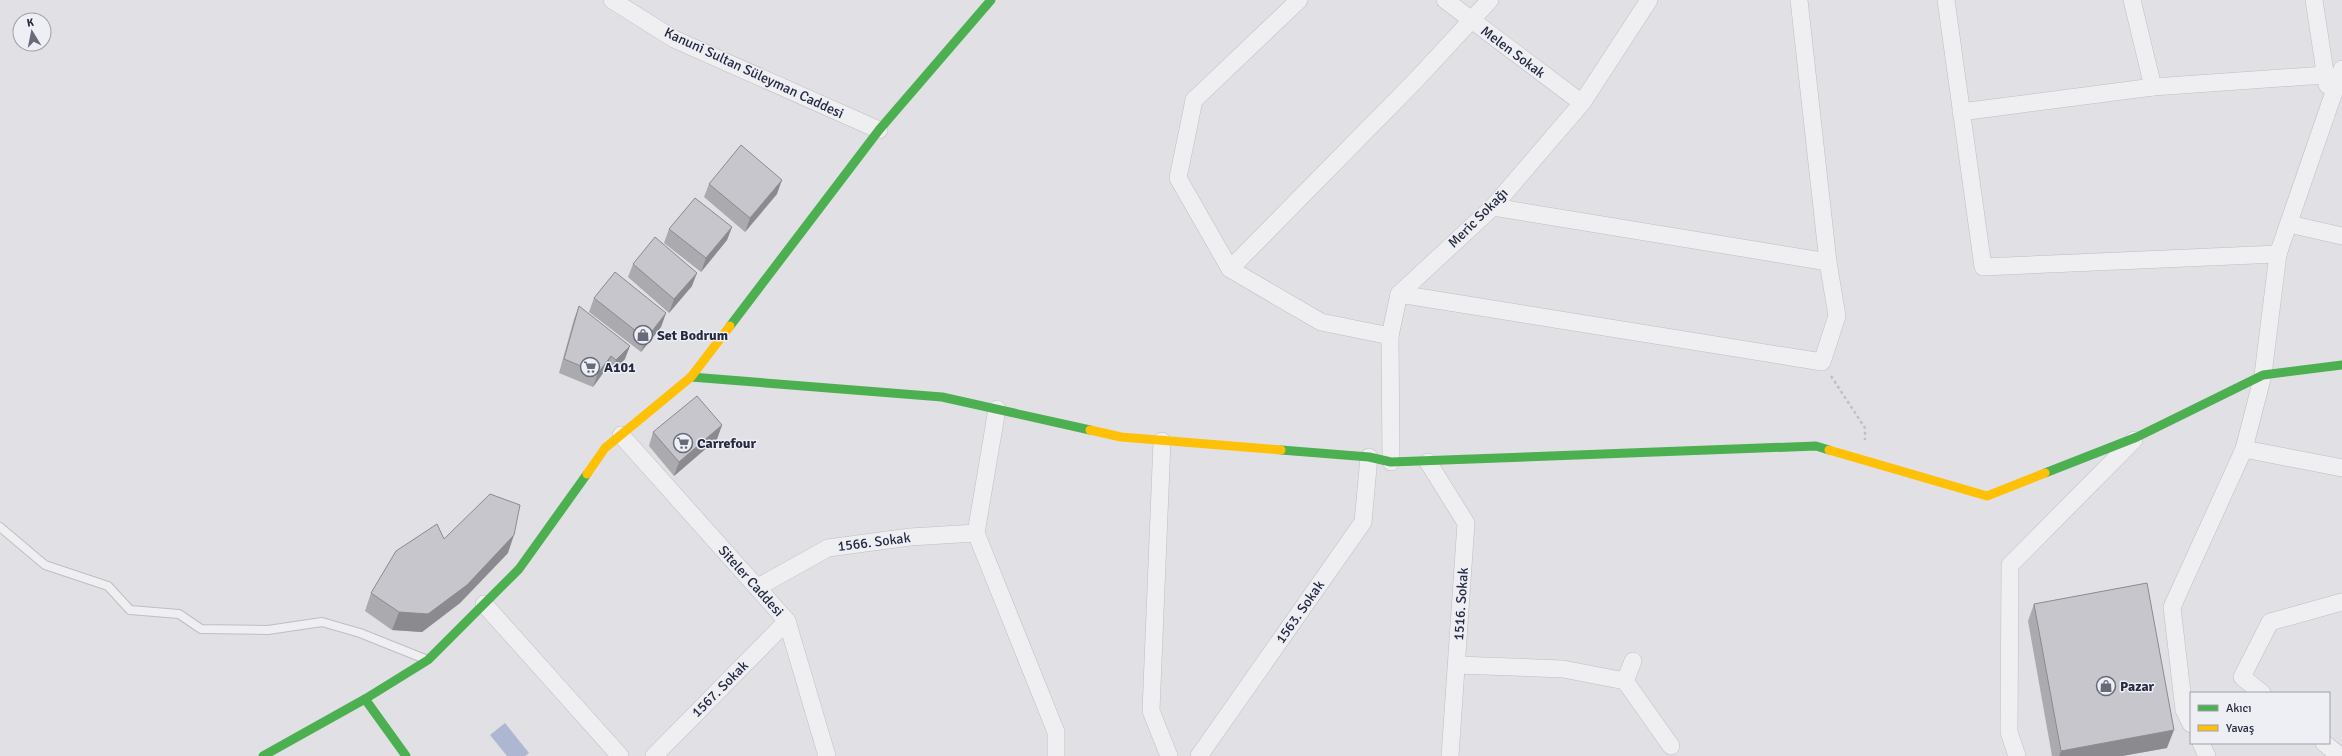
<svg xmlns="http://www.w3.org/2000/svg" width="2342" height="756" font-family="Signika,sans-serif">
<rect width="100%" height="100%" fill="#e0e0e5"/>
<path fill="#adb7d1" d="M 505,723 L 529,753 L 525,756 L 507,756 L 490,735 Z"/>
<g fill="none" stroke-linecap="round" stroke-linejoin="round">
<g stroke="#bebec3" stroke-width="10">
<path id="lane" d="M 0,527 L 45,565 L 108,586 L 130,610 L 179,614 L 201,629 L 268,630 L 322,622 L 360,633 L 425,659"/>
</g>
<g stroke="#bebec3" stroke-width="18">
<g id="street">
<path d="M 612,0 L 674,39 L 879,130"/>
<path d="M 1299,0 L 1194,100 L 1178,178 L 1230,269 L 1321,322 L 1390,336"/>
<path d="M 1445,0 L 1582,103"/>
<path d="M 1946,0 L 1983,267 L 2278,254"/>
<path d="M 2314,0 L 2327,85"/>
<path d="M 2153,87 L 2325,75"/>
<path d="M 1961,112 L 2153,87 L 2132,0"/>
<path d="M 1493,207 L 1828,262"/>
<path d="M 2289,224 L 2342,236"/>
<path d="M 1230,269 L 1416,80 L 1490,0"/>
<path d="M 1399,294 L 1822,362 L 1837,316 L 1828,262 L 1799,0"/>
<path d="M 997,409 L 976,533 L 1056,732 L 1056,756"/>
<path d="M 621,435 L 787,621 L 827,756"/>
<path d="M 1162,441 L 1151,711 L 1169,756"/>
<path d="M 2244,449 L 2342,468"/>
<path d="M 1391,462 L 1390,336 L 1399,294 L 1493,207 L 1582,103 L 1649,0"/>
<path d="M 1428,462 L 1466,523 L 1450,756"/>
<path d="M 766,597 L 758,587 L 828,548 L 910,537 L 976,533"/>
<path d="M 484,604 L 620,756"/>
<path d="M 1457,665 L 1563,669 L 1625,681 L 1671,746"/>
<path d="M 1625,681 L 1633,661"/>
<path d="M 2262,693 L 2242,677 L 2270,622 L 2342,602"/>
<path d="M 2191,724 L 2184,710 L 2172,607 L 2244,449 L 2263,375 L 2278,254 L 2342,69"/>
<path d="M 2201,743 L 2207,756"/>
<path d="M 2324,743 L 2340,756"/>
<path d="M 654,756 L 787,621"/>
<path d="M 1199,756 L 1363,522 L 1369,457"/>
<path d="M 2017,756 L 2009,732 L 2010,565 L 2134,440"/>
</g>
</g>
<path stroke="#bfbfc5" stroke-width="2.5" stroke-dasharray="3 3" stroke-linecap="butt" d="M 1831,376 L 1865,428 L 1865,440"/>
<use href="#lane" stroke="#efeff2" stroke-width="8"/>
<use href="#street" stroke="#efeff2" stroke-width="17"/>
<g stroke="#4caf50" stroke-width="9">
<path d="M 730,326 L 879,130 L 991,0"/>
<path d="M 691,377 L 942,397 L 1090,430"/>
<path d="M 1281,450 L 1369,457 L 1391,462 L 1816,446 L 1829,450"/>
<path d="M 2045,473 L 2137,437 L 2263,375 L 2342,365"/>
<path d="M 365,699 L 406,756"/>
<path d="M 263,756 L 365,699 L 428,660 L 519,569 L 587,474"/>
</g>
<g stroke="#ffc107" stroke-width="9">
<path d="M 1090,430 L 1121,437 L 1281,450"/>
<path d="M 1829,450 L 1987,496 L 2045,473"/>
<path d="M 587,474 L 605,448 L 691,377 L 730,326"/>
</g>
</g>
<g fill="#aaaaaf">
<path d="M 709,184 L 777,194 L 745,232 L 704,197 Z"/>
<path d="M 732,227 L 727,240 L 701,272 L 664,243 L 669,229 Z"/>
<path d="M 633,264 L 692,286 L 669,313 L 628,277 Z"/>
<path d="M 594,298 L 666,313 L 661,327 L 641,352 L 589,312 Z"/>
<path d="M 579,306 L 625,359 L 611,373 L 606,369 L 593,387 L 559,373 L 574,319 Z"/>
<path d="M 722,425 L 717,439 L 674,476 L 649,446 L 653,432 Z"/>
<path d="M 444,539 L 508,553 L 460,603 L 422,632 L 392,630 L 365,611 L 371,593 Z"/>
<path d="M 2034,604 L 2167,748 L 2122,756 L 2052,756 L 2028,621 Z"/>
</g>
<g fill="#8b8b8f">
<path d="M 782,180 L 777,194 L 745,232 L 750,218 Z"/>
<path d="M 732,227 L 727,240 L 701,272 L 706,258 Z"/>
<path d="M 697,273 L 692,286 L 669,313 L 674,299 Z"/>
<path d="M 666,313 L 661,327 L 641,352 L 646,339 Z"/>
<path d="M 630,346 L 625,359 L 611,373 L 616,360 Z"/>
<path d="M 611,356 L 606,369 L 593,387 L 598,373 Z"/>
<path d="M 722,425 L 717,439 L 674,476 L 679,462 Z"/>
<path d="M 514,535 L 508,553 L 460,603 L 422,632 L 392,630 L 399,612 Z"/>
<path d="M 2174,730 L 2167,748 L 2122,756 L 2059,756 L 2061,751 Z"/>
</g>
<g fill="#c6c6cc" stroke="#8b8b8f">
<path d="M 741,145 L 782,180 L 750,218 L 709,184 Z"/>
<path d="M 695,198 L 732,227 L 706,258 L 669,229 Z"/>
<path d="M 655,237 L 697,273 L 674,299 L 633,264 Z"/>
<path d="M 615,272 L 666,313 L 646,339 L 594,298 Z"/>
<path d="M 579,306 L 630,346 L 616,360 L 611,356 L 598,373 L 564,359 Z"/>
<path d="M 697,396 L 722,425 L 679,462 L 653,432 Z"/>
<path d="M 490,494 L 520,505 L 514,535 L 467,585 L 428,614 L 399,612 L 371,593 L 396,551 L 437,524 L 444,539 Z"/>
<path d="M 2147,583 L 2174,730 L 2061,751 L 2034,604 Z"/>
</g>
<defs>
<g id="shop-ring" transform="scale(1)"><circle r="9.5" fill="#edeff5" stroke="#676a79" stroke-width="1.5"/><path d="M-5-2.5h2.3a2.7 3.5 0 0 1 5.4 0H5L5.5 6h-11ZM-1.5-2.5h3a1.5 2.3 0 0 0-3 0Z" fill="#676a79"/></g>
<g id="supermarket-ring" transform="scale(1)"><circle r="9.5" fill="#edeff5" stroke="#676a79" stroke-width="1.5"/><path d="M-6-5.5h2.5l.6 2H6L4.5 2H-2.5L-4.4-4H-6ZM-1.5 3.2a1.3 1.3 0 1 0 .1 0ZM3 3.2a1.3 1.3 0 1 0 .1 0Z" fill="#676a79"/></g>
</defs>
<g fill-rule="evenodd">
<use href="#shop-ring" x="643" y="335"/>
<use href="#supermarket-ring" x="590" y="367"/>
<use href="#supermarket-ring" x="683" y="443"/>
<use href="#shop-ring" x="2106" y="686"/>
</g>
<g text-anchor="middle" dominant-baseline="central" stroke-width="3" stroke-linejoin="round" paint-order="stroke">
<g font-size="14" fill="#262a3f" stroke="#edeff5">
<text transform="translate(1513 52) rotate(37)">Melen Sokak</text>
<text transform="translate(754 73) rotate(25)">Kanuni Sultan Süleyman Caddesi</text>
<text transform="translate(1478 218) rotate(-45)">Meric Sokağı</text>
<text transform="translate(874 542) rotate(-7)">1566. Sokak</text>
<text transform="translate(751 581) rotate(48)">Siteler Caddesi</text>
<text transform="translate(1461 604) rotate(-86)">1516. Sokak</text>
<text transform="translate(1300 612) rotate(-55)">1563. Sokak</text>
<text transform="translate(720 689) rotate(-45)">1567. Sokak</text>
</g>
<g font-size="14" font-weight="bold" fill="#262a3f" stroke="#edeff5" text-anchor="start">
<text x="657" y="335">Set Bodrum</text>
<text x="604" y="367">A101</text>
<text x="697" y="443">Carrefour</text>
<text x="2120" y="686">Pazar</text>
</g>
</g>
<rect x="2190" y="692" width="140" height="52" fill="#edeff5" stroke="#9da0ac"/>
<rect x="2198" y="705" width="20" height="6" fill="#4caf50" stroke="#9da0ac"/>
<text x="2226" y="712" font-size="12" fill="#262a3f">Akıcı</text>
<rect x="2198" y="725" width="20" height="6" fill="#ffc107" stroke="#9da0ac"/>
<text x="2226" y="732" font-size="12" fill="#262a3f">Yavaş</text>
<g transform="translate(32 32) rotate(350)"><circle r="19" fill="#edeff5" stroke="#9da0ac"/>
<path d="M0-3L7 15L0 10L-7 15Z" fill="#676a79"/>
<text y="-6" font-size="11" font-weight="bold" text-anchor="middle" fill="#262a3f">K</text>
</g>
</svg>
